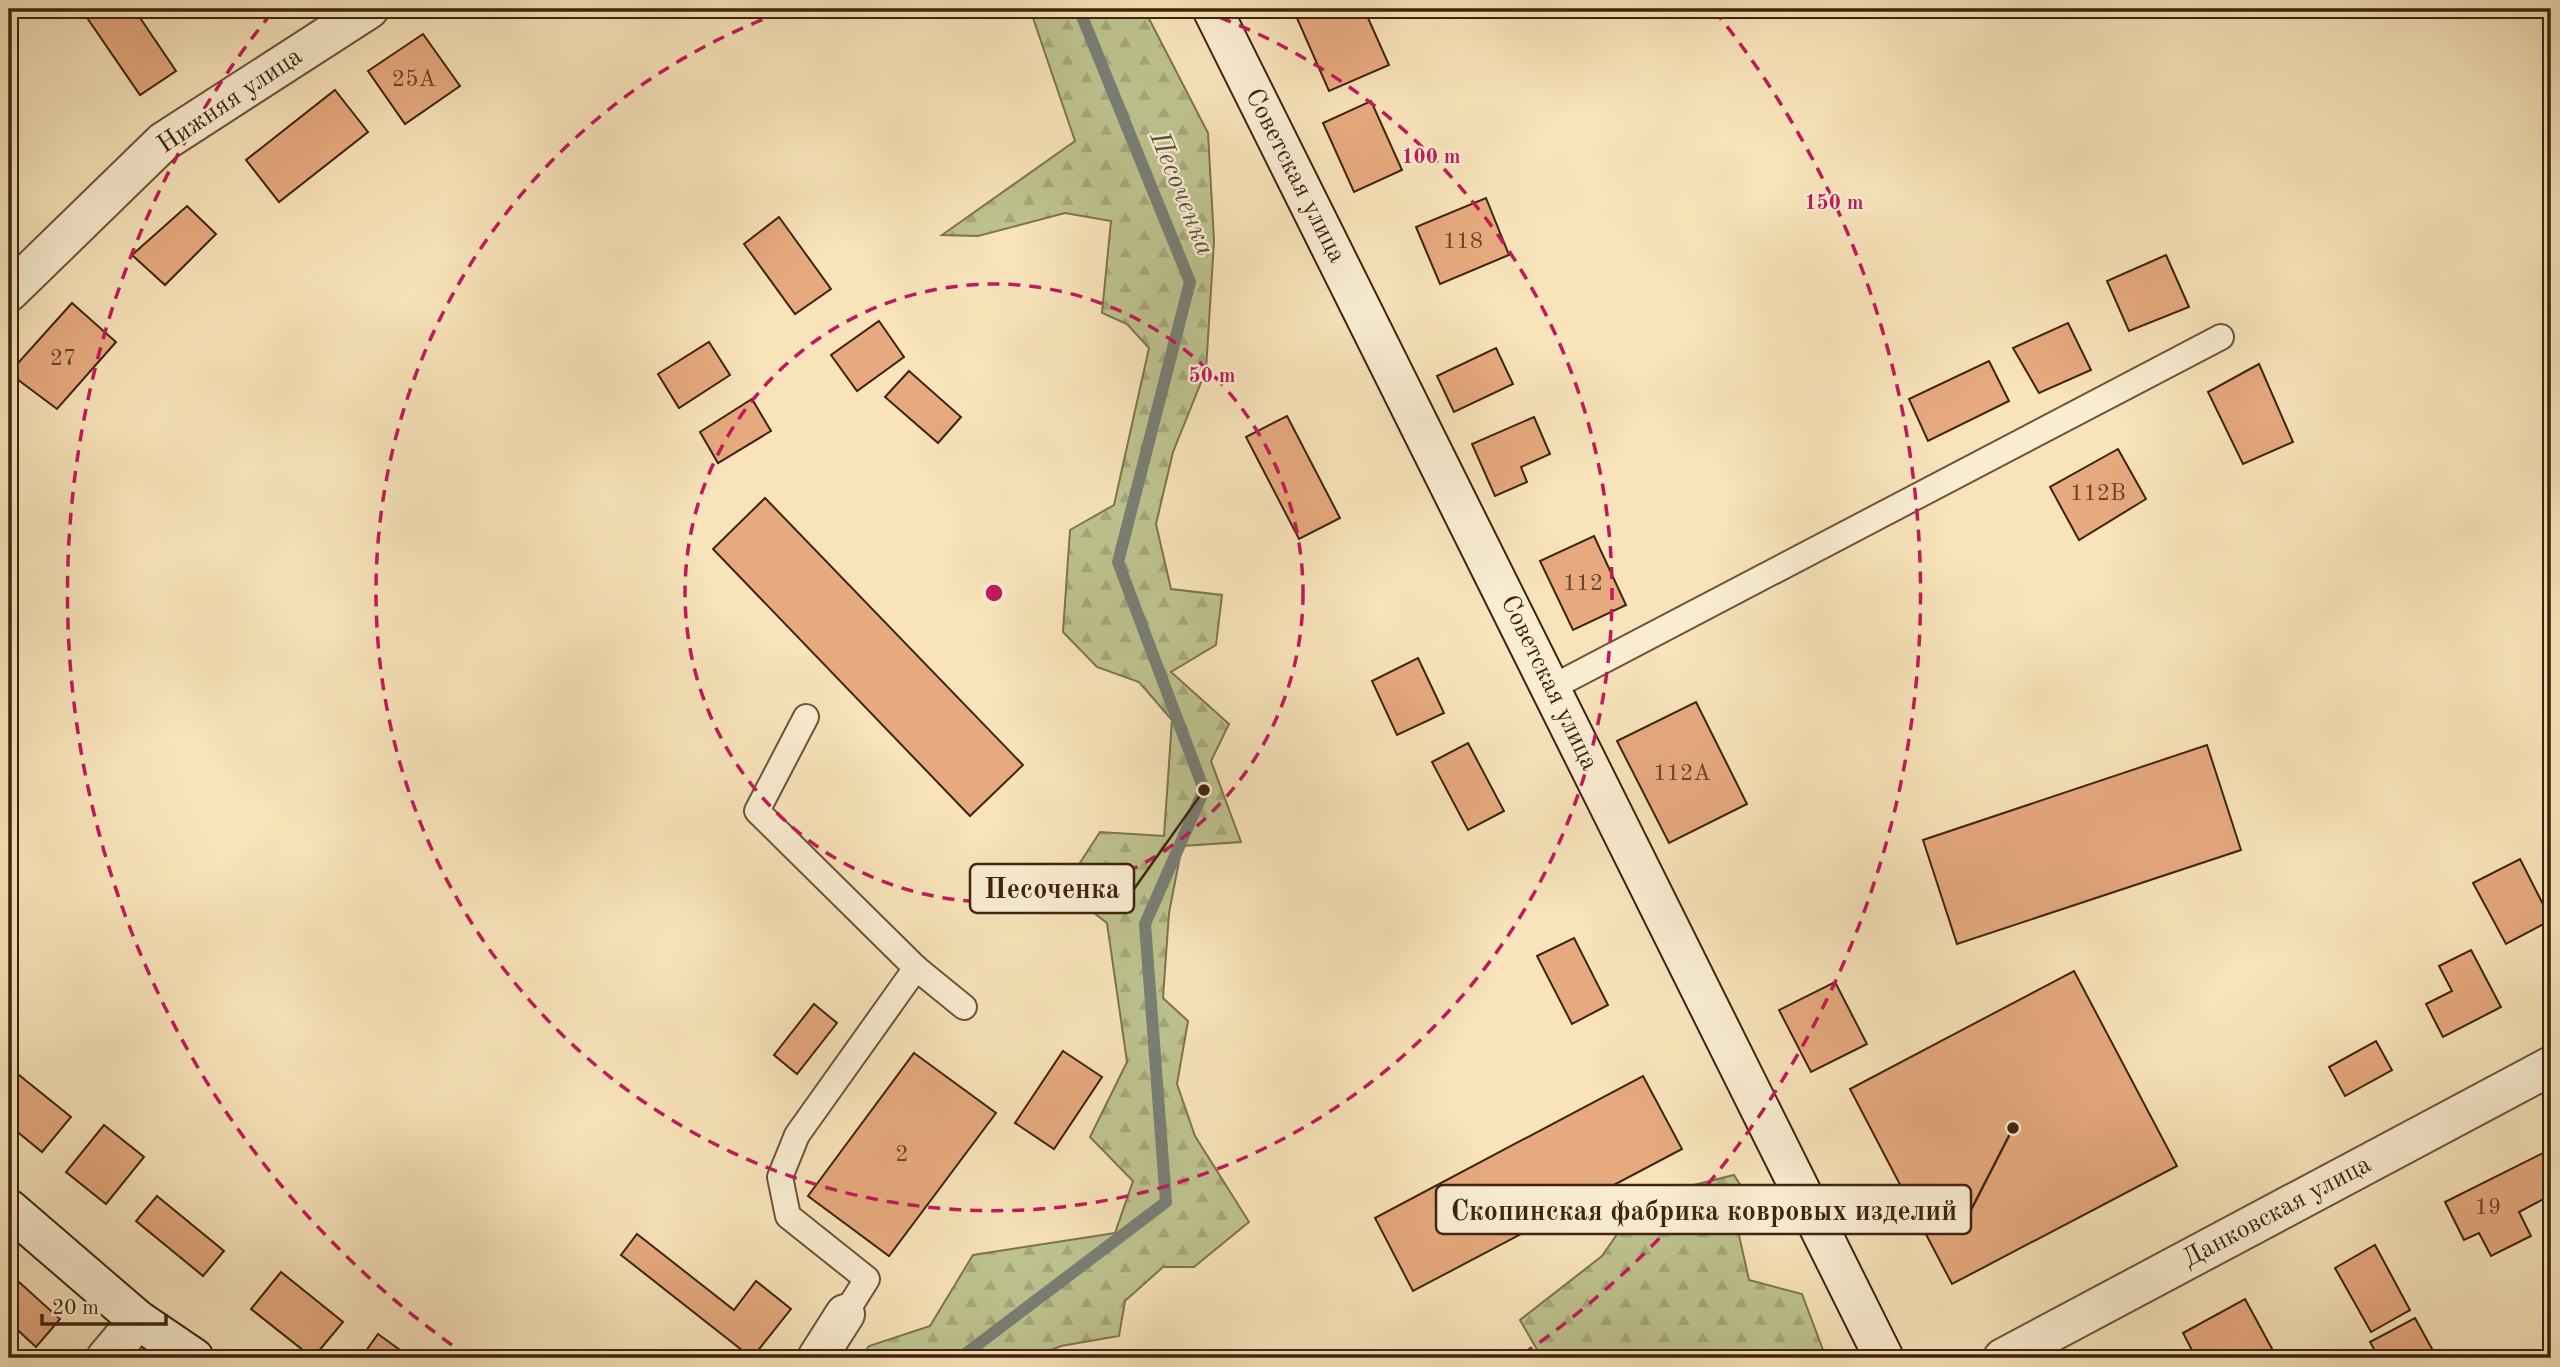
<svg xmlns="http://www.w3.org/2000/svg" width="2560" height="1367" font-family="'Old Standard TT',serif">
<defs>
<pattern id="forest-firs" width="22" height="20" patternUnits="userSpaceOnUse" patternTransform="scale(1.75)"><rect width="22" height="20" fill="#bec38f"/><path d="M5 1l3.5 6h-7zM16 11l3.5 6h-7z" fill="#a4a77a"/></pattern>
</defs>
<rect width="100%" height="100%" fill="#f8e3ba"/>
<filter id="stains"><feTurbulence type="fractalNoise" baseFrequency=".00286" numOctaves="4"/><feColorMatrix values="0 0 0 0 .2 0 0 0 0 .09 0 0 0 0 .02 0 0 0 .5 -.17"/></filter>
<radialGradient id="worn" r=".72"><stop offset=".6" stop-color="#630" stop-opacity="0"/><stop offset="1" stop-color="#630" stop-opacity=".3"/></radialGradient>
<g fill="url(#forest-firs)" stroke="#7e7350" stroke-width="2">
<path d="M 1030,9 L 1144,9 L 1208,133 L 1214,241 L 1206,370 L 1173,452 L 1156,524 L 1171,589 L 1222,595 L 1216,645 L 1171,672 L 1229,724 L 1211,761 L 1241,842 L 1182,846 L 1169,913 L 1163,998 L 1188,1021 L 1177,1084 L 1195,1136 L 1249,1222 L 1194,1267 L 1163,1267 L 1125,1301 L 1119,1336 L 1061,1346 L 1032,1358 L 860,1358 L 869,1346 L 930,1326 L 973,1255 L 1115,1233 L 1133,1181 L 1090,1137 L 1127,1062 L 1107,923 L 1063,889 L 1100,832 L 1164,836 L 1172,720 L 1139,682 L 1097,667 L 1063,632 L 1070,530 L 1114,505 L 1149,348 L 1127,324 L 1102,313 L 1111,221 L 1065,213 L 978,236 L 942,235 L 1075,141 Z"/>
<path d="M 1734,1175 L 1755,1208 L 1738,1231 L 1749,1280 L 1802,1294 L 1826,1358 L 1667,1358 L 1660,1352 L 1650,1358 L 1542,1358 L 1520,1320 L 1602,1256 L 1642,1198 Z"/>
</g>
<g fill="none" stroke-linecap="round" stroke-linejoin="round">
<path stroke="#797f75" stroke-width="12" d="M 960,1358 L 1166,1202 L 1145,924 L 1204,790 L 1118,562 L 1190,282 L 1079,9"/>
</g>
<g fill="#e6aa7e" stroke="#3e2310" stroke-width="2">
<path d="M 81,9 L 134,9 L 176,71 L 140,95 Z"/>
<path d="M 1293,9 L 1364,9 L 1389,65 L 1329,91 Z"/>
<path d="M 423,34 L 460,86 L 405,124 L 368,71 Z"/>
<path d="M 335,90 L 368,132 L 279,202 L 246,160 Z"/>
<path d="M 1371,101 L 1402,170 L 1354,192 L 1323,123 Z"/>
<path d="M 1486,198 L 1509,255 L 1440,284 L 1416,227 Z"/>
<path d="M 187,206 L 216,234 L 165,285 L 132,255 Z"/>
<path d="M 779,217 L 831,289 L 795,314 L 744,244 Z"/>
<path d="M 2166,255 L 2189,307 L 2129,331 L 2107,281 Z"/>
<path d="M 72,303 L 116,342 L 57,409 L 9,373 Z"/>
<path d="M 879,321 L 904,357 L 857,391 L 831,355 Z"/>
<path d="M 2068,323 L 2091,370 L 2039,393 L 2013,348 Z"/>
<path d="M 709,342 L 730,375 L 679,408 L 658,374 Z"/>
<path d="M 1496,348 L 1513,384 L 1454,412 L 1437,376 Z"/>
<path d="M 1989,361 L 2009,401 L 1928,441 L 1909,399 Z"/>
<path d="M 2259,364 L 2293,442 L 2243,464 L 2208,392 Z"/>
<path d="M 909,371 L 961,417 L 938,443 L 885,397 Z"/>
<path d="M 752,399 L 771,431 L 718,463 L 700,432 Z"/>
<path d="M 1287,416 L 1340,518 L 1299,539 L 1246,437 Z"/>
<path d="M 1534,417 L 1550,454 L 1521,467 L 1527,482 L 1495,496 L 1472,444 Z"/>
<path d="M 2118,449 L 2146,499 L 2079,540 L 2050,487 Z"/>
<path d="M 765,498 L 1023,765 L 970,816 L 713,549 Z"/>
<path d="M 1594,536 L 1626,605 L 1573,630 L 1540,561 Z"/>
<path d="M 1418,658 L 1444,713 L 1397,735 L 1372,681 Z"/>
<path d="M 1696,702 L 1747,804 L 1669,843 L 1617,741 Z"/>
<path d="M 1468,743 L 1504,811 L 1468,830 L 1432,762 Z"/>
<path d="M 2207,745 L 2241,850 L 1957,944 L 1923,840 Z"/>
<path d="M 2520,859 L 2551,920 L 2506,944 L 2473,883 Z"/>
<path d="M 1574,938 L 1608,1005 L 1572,1024 L 1537,956 Z"/>
<path d="M 2471,950 L 2501,1007 L 2443,1037 L 2426,1004 L 2452,991 L 2439,966 Z"/>
<path d="M 2074,971 L 2177,1166 L 1952,1284 L 1850,1089 Z"/>
<path d="M 1835,982 L 1867,1044 L 1811,1072 L 1779,1010 Z"/>
<path d="M 814,1004 L 837,1023 L 797,1074 L 774,1055 Z"/>
<path d="M 2376,1041 L 2392,1070 L 2345,1096 L 2329,1067 Z"/>
<path d="M 1063,1051 L 1102,1077 L 1054,1149 L 1015,1123 Z"/>
<path d="M 914,1053 L 996,1113 L 889,1256 L 808,1196 Z"/>
<path d="M 19,1075 L 71,1117 L 42,1152 L 9,1125 L 9,1088 Z"/>
<path d="M 1643,1076 L 1682,1149 L 1413,1291 L 1375,1218 Z"/>
<path d="M 104,1125 L 144,1157 L 106,1204 L 66,1172 Z"/>
<path d="M 2551,1149 L 2551,1195 L 2519,1212 L 2531,1236 L 2491,1256 L 2479,1233 L 2464,1240 L 2445,1202 Z"/>
<path d="M 157,1196 L 224,1251 L 203,1276 L 136,1221 Z"/>
<path d="M 637,1234 L 734,1310 L 756,1281 L 791,1309 L 752,1358 L 621,1255 Z"/>
<path d="M 2375,1245 L 2410,1310 L 2371,1332 L 2335,1268 Z"/>
<path d="M 281,1272 L 343,1322 L 313,1358 L 251,1309 Z"/>
<path d="M 9,1273 L 60,1319 L 36,1347 L 9,1322 Z"/>
<path d="M 2245,1299 L 2277,1358 L 2196,1358 L 2183,1333 Z"/>
<path d="M 2415,1318 L 2437,1358 L 2379,1358 L 2370,1342 Z"/>
<path d="M 378,1334 L 411,1358 L 361,1358 Z"/>
</g>
<g fill="none" stroke-linecap="round" stroke-linejoin="round">
<g stroke="#6c533a" stroke-width="28">
<g id="lane">
<path d="M 1551,688 L 2221,337"/>
<path d="M 806,717 L 757,811 L 916,968"/>
<path d="M 845,1314 L 867,1279 L 788,1216 L 780,1177 L 797,1135 L 916,968 L 964,1007"/>
</g>
</g>
<g stroke="#6c533a" stroke-width="42">
<g id="street">
<path d="M 9,292 L 163,142 L 369,9"/>
<path d="M 106,1358 L 138,1320"/>
<path d="M 817,1358 L 845,1314"/>
<path d="M 2003,1358 L 2551,1066"/>
</g>
</g>
<g stroke="#3e2310" stroke-width="42">
<g id="secondary">
<path d="M 1212,9 L 1884,1358"/>
<path d="M 9,1209 L 138,1320 L 194,1358"/>
</g>
</g>
<use href="#lane" stroke="#faedd2" stroke-width="24"/>
<use href="#street" stroke="#faedd2" stroke-width="38"/>
<use href="#secondary" stroke="#faedd2" stroke-width="38"/>
</g>
<g fill="none" stroke="#c2185b" stroke-width="3.5" stroke-dasharray="12 9">
<circle cx="994" cy="593" r="309"/>
<path d="M1200 10A618 618 0 1 1 788 10"/>
<path d="M469 1357A927 927 0 0 1 274 10M1714 10A927 927 0 0 1 1519 1357"/>
</g>
<g text-anchor="middle" dominant-baseline="central" stroke-width="5" stroke-linejoin="round" paint-order="stroke">
<g font-size="23" fill="#68452c">
<text x="414" y="79">25А</text>
<text x="1463" y="241">118</text>
<text x="63" y="358">27</text>
<text x="2098" y="493">112В</text>
<text x="1583" y="583">112</text>
<text x="1682" y="773">112А</text>
<text x="902" y="1154">2</text>
<text x="2488" y="1207">19</text>
</g>
<g font-size="26" fill="#3e2310" stroke="#faedd2">
<text transform="translate(230 101) rotate(-34)">Нижняя улица</text>
<text transform="translate(1295 176) rotate(63)">Советская улица</text>
<text transform="translate(1549 683) rotate(64)">Советская улица</text>
<text transform="translate(2277 1212) rotate(-28)">Данковская улица</text>
</g>
<g font-size="28" font-style="italic" fill="#5b5143" stroke="#faedd2">
<text transform="translate(1181 194) rotate(68)">Песоченка</text>
</g>
</g>
<circle cx="994" cy="593" r="10" fill="#c2185b" stroke="#faedd2" stroke-width="3.5"/>
<g font-size="21" text-anchor="middle" font-weight="bold" fill="#c2185b" stroke="#faedd2" stroke-width="5" stroke-linejoin="round" paint-order="stroke">
<text x="1431" y="163">100 m</text>
<text x="1834" y="209">150 m</text>
<text x="1212" y="382">50 m</text>
</g>
<path fill="none" stroke="#3e2310" stroke-width="2.5" d="M1204 790L1134 889M2013 1128L1971 1210"/>
<g fill="#3e2310" stroke="#faedd2" stroke-width="2.5">
<circle cx="1204" cy="790" r="7"/>
<circle cx="2013" cy="1128" r="7"/>
</g>
<g fill="#faedd2" stroke="#3e2310" stroke-width="2.5">
<rect x="970" y="864" width="164" height="49" rx="7"/>
<rect x="1436" y="1185" width="535" height="49" rx="7"/>
</g>
<g font-size="28" text-anchor="middle" font-weight="bold" fill="#3e2310">
<text x="1052" y="898">Песоченка</text>
<text x="1704" y="1220">Скопинская фабрика ковровых изделий</text>
</g>
<rect width="2560" height="1367" fill="none" stroke="#f8e3ba" stroke-width="35"/>
<rect x="10" y="10" width="2539" height="1346" fill="none" stroke="#3e2310" stroke-width="3.5"/>
<rect x="18" y="18" width="2525" height="1332" fill="none" stroke="#3e2310" stroke-width="2"/>
<path d="M42 1314v10h124v-10" fill="none" stroke="#3e2310" stroke-width="3.5"/>
<text x="52" y="1314" font-size="21" fill="#3e2310" stroke="#faedd2" stroke-width="5" paint-order="stroke">20 m</text>
<rect width="100%" height="100%" filter="url(#stains)"/>
<rect width="100%" height="100%" fill="url(#worn)"/>
</svg>
